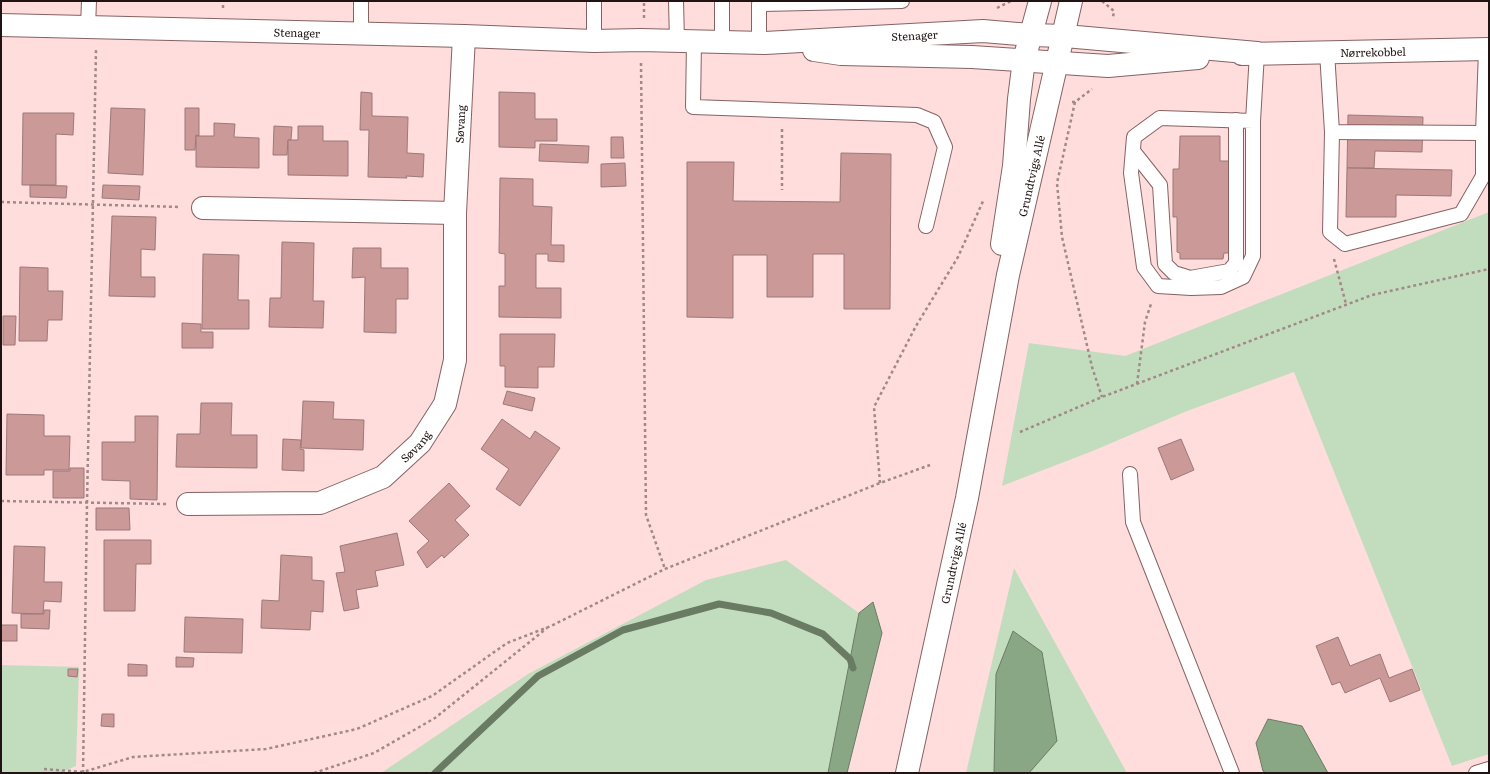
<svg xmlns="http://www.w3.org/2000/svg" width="1490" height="774" font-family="Literata,serif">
<rect width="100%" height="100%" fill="#fedddc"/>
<g fill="#c2ddbe">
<path d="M 1489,212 L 1489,754 L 1452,766 L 1294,372 L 1187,411 L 1090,452 L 1002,486 L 1029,343 L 1125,356 Z"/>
<path d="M 786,560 L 859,613 L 828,773 L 381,773 L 528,674 L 706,580 Z"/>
<path d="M 1014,568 L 1127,773 L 966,773 Z"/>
<path d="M 1,665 L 79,667 L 76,766 L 60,773 L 1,773 Z"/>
</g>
<g fill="#8aa785" stroke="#6a7b63">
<path d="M 873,602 L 882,633 L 847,773 L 828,773 L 859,613 Z"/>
<path d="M 1013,631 L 1042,652 L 1057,741 L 1029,773 L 994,773 L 996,674 Z"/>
<path d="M 1268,719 L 1302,726 L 1328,773 L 1266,773 L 1263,771 L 1256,743 Z"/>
</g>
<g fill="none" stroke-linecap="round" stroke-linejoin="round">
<path stroke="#6a7b63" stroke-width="7" d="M 435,773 L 538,676 L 623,630 L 719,604 L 771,613 L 823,634 L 850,659 L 853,668"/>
</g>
<g fill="#ca9998" stroke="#9d7978">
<path d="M 361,92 L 372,93 L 372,116 L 408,117 L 407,153 L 424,154 L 423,177 L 406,176 L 407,178 L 368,177 L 369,130 L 360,130 Z"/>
<path d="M 499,92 L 535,93 L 535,119 L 557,119 L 557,141 L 535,141 L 535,148 L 499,147 Z"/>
<path d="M 111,108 L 145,109 L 143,175 L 108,173 Z"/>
<path d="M 185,108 L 199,108 L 199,136 L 196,135 L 195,150 L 185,150 Z"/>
<path d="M 23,113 L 74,113 L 73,135 L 56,134 L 56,185 L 22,185 Z"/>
<path d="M 1348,115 L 1423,117 L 1422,152 L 1375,151 L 1374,168 L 1347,168 Z"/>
<path d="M 214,123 L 235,124 L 234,137 L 259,138 L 259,168 L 196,167 L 196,136 L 214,136 Z"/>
<path d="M 274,126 L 292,127 L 291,140 L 288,140 L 287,155 L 273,155 Z"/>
<path d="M 298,126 L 323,126 L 323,141 L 348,141 L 348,176 L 288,175 L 288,140 L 298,140 Z"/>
<path d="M 1180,136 L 1220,136 L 1220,161 L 1233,161 L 1232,253 L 1224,253 L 1223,259 L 1180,259 L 1180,253 L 1177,252 L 1177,217 L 1173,217 L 1173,169 L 1179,169 Z"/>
<path d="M 611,137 L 623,137 L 624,158 L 611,158 Z"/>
<path d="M 540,144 L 589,146 L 588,163 L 539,161 Z"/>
<path d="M 841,153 L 891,154 L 890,309 L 844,309 L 844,254 L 813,254 L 813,297 L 767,297 L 767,255 L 733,255 L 733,318 L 687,317 L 687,162 L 734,162 L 733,201 L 840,202 Z"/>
<path d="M 625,163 L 626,186 L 601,187 L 601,164 Z"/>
<path d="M 1347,168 L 1452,170 L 1451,196 L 1396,195 L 1396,217 L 1346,217 Z"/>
<path d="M 500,178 L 533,179 L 533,206 L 552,207 L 551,245 L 564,245 L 564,262 L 548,261 L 548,254 L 536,254 L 536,288 L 561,288 L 561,318 L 499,317 L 499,286 L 505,286 L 505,254 L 499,253 Z"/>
<path d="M 30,185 L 67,186 L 66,198 L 30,197 Z"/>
<path d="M 103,185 L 140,186 L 139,200 L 102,198 Z"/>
<path d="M 112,216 L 156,217 L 155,250 L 141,249 L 141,277 L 155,277 L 155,297 L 109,296 Z"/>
<path d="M 282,242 L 314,243 L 313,301 L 324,301 L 323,328 L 269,327 L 270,298 L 281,298 Z"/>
<path d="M 353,248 L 381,248 L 381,268 L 408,268 L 408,299 L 396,299 L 396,333 L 364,332 L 365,277 L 352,278 Z"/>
<path d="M 203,254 L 239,255 L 238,300 L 249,300 L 249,329 L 202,329 Z"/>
<path d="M 20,267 L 48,268 L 48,291 L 63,291 L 62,320 L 48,320 L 47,341 L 19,341 Z"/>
<path d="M 3,316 L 16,316 L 15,345 L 3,345 Z"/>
<path d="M 182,323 L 201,324 L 201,332 L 213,332 L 213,348 L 182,348 Z"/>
<path d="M 500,334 L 555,334 L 554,367 L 538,367 L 538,388 L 505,387 L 505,366 L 500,366 Z"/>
<path d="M 507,391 L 535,398 L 532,411 L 503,404 Z"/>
<path d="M 303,401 L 334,402 L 333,419 L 364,420 L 363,450 L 301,448 Z"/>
<path d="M 201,403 L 232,403 L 231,435 L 257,435 L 257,468 L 176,467 L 177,434 L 200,434 Z"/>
<path d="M 7,414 L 44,415 L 44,436 L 70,436 L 69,470 L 44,470 L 44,475 L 6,475 Z"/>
<path d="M 135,416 L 158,416 L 157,500 L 130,499 L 130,481 L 102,480 L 102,442 L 135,442 Z"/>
<path d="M 502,419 L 530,439 L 535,431 L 560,448 L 520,506 L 496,489 L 509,469 L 481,449 Z"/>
<path d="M 283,439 L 301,440 L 300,449 L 304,450 L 304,471 L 282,470 Z"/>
<path d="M 1181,439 L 1194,470 L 1171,480 L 1158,448 Z"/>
<path d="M 70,468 L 84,468 L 84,498 L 53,498 L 53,471 L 70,471 Z"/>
<path d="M 449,483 L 470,506 L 455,520 L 469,535 L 444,558 L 442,555 L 427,568 L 417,552 L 429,541 L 409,521 Z"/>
<path d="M 96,508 L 129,508 L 130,530 L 96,530 Z"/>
<path d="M 397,533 L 404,565 L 375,571 L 378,586 L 356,590 L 359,608 L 344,611 L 336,573 L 345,572 L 340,546 Z"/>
<path d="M 104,540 L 151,540 L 151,564 L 136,564 L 135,611 L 104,611 Z"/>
<path d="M 14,546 L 45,547 L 44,582 L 62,582 L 61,602 L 44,601 L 43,614 L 12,613 Z"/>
<path d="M 281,555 L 312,557 L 312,580 L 324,581 L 323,612 L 311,611 L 310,630 L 261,628 L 262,600 L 279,601 Z"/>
<path d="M 44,610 L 50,610 L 49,629 L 21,628 L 21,614 L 44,614 Z"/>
<path d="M 185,617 L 243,619 L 242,653 L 184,652 Z"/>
<rect x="1" y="625" width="16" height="16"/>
<path d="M 1338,637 L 1350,666 L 1380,654 L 1389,678 L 1412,669 L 1420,690 L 1390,702 L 1380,678 L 1345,693 L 1340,682 L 1332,685 L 1316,646 Z"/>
<path d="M 176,657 L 194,658 L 193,667 L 176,667 Z"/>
<path d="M 128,664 L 147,665 L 147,676 L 128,676 Z"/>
<path d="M 68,669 L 78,669 L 77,677 L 68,676 Z"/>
<path d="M 102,714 L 114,714 L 114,727 L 101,726 Z"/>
</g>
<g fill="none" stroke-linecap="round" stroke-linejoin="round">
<g stroke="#866262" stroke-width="16">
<g id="service">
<path d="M 361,1 L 361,33"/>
<path d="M 676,1 L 677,41"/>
<path d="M 722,1 L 722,43"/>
<path d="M 88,27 L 89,1"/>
<path d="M 594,41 L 594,1"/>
<path d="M 694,42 L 693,107 L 917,115 L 934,122 L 945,147 L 926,226"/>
<path d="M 759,43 L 759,4 L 902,1"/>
<path d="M 1327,52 L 1332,132 L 1483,133 L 1486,50"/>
<path d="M 1253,121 L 1253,256 L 1243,277 L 1221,287 L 1191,288 L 1158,286 L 1144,267 L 1131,173 L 1134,137 L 1160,118 L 1253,121 L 1257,53"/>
<path d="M 1332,132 L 1330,232 L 1345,244 L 1461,214 L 1483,176 L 1483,133"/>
<path d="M 1133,151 L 1160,185 L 1165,264 L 1174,273 L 1190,278 L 1229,271 L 1236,263 L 1236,120"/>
<path d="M 1130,474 L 1133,522 L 1232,773"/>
<path d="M 1476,773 L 1489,769"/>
</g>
</g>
<g stroke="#866262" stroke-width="24">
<g id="minor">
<path d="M 203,208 L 455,213"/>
<path id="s1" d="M 188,504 L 320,503 L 383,477 L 420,443 L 445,404 L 455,360 L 455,213 L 464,36"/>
</g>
</g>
<g stroke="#866262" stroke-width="24">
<g id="tertiary">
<path id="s2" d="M 1,25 L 464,36 L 594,41 L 641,40 L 765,43 L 983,31 L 1031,35 L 1065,36 L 1257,53"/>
<path d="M 814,50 L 841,54 L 972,57 L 1108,66 L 1198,58"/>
<path id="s3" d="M 1242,54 L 1489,49"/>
<path d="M 1002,244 L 1014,166 L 1019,99 L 1024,60 L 1040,1"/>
<path id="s4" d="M 907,773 L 967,498 L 1008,275 L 1071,1"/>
</g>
</g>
<g stroke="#a28989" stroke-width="2.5" stroke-dasharray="3 3" stroke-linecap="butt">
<path d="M 1102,1 L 1114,11 L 1113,17"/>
<path d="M 223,8 L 223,1"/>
<path d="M 997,8 L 1011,1"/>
<path d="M 644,18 L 644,1"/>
<path d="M 641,63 L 646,515 L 665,569"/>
<path d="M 1072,102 L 1075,102 L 1092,89"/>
<path d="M 1075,102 L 1057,183 L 1062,237 L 1092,367 L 1102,397"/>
<path d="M 782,129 L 782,190"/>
<path d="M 1,202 L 180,207"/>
<path d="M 1334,259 L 1346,304"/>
<path d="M 1137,384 L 1145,322 L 1151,304"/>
<path d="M 1020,432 L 1102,397 L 1372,295 L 1489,269"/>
<path d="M 880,483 L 874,407 L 916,326 L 958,257 L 984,199"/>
<path d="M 1,501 L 166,504"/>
<path d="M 44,769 L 83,772 L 133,757 L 266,749 L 357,729 L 432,696 L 507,643 L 551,626 L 665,569 L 880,483 L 930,465"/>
<path d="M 83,773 L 87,503 L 96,50"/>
<path d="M 314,773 L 374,753 L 435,718 L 547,628"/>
</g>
<use href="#service" stroke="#fff" stroke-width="14"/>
<use href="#minor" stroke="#fff" stroke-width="22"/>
<use href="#tertiary" stroke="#fff" stroke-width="22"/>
</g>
<g text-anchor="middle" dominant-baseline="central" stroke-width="3" stroke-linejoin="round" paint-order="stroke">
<g font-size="11" fill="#211313" stroke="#fff">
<text stroke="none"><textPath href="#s2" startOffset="296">Stenager</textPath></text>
<text stroke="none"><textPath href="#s2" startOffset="914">Stenager</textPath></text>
<text stroke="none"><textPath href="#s3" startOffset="131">Nørrekobbel</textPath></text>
<text stroke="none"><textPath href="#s1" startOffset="578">Søvang</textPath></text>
<text stroke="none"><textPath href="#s4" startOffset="610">Grundtvigs Allé</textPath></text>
<text stroke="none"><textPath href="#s1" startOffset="245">Søvang</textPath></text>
<text stroke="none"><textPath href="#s4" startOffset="215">Grundtvigs Allé</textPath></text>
</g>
</g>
<rect width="1490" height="774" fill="none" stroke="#211313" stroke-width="4"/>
</svg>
